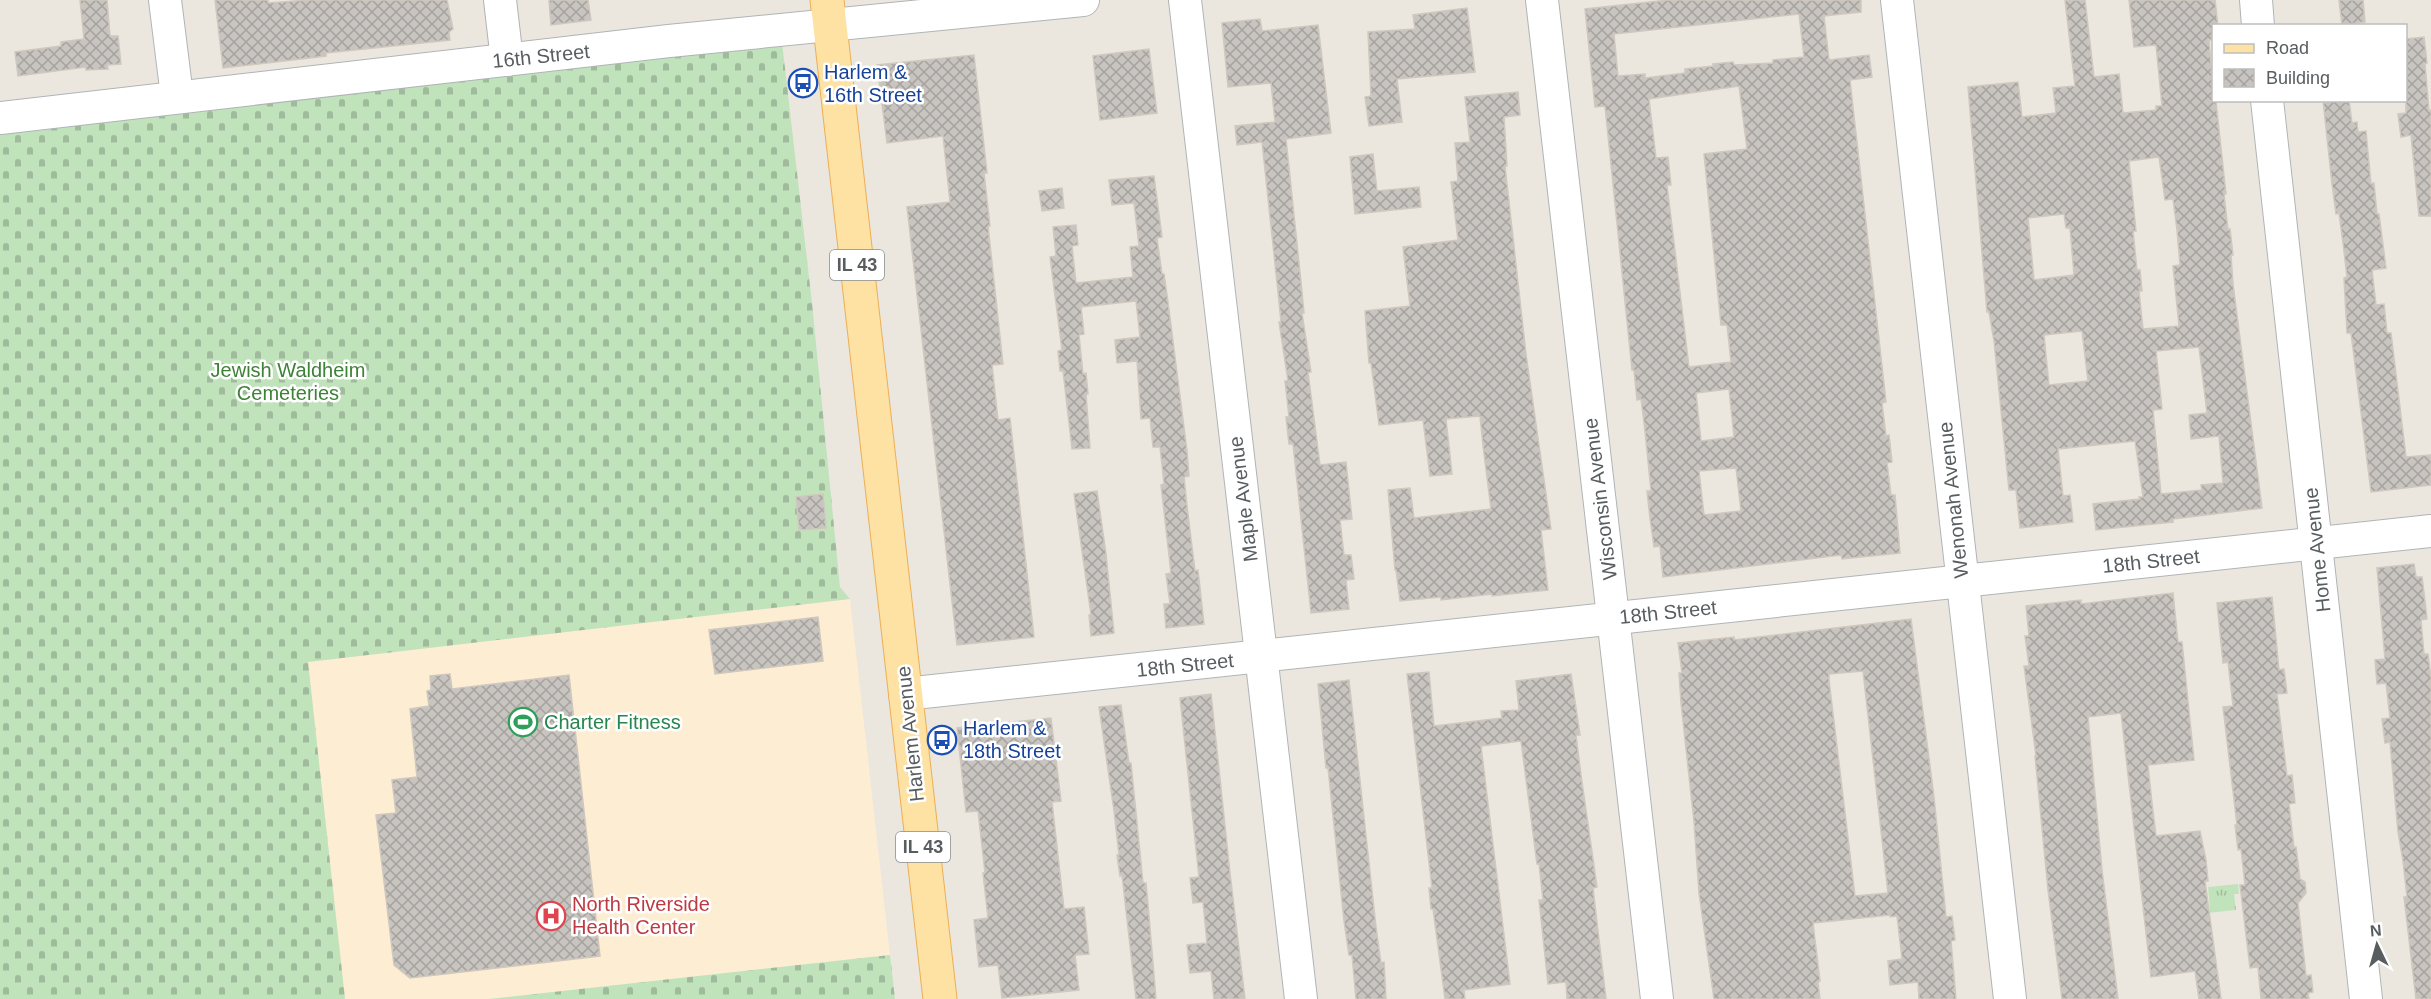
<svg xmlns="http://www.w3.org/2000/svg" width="2431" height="999" font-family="Helvetica,sans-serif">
<defs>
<pattern id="grass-tufts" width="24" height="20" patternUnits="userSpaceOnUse" patternTransform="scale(1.5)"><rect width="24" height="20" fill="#c1e3bc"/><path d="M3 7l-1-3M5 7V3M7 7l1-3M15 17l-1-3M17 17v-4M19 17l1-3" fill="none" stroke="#a0bb9c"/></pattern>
<pattern id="cemetery-stones" width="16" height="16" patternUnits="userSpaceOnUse" patternTransform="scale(1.5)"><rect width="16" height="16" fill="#c1e3bc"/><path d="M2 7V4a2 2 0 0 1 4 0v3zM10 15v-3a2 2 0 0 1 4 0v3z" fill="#a0bb9c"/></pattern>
<pattern id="building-cross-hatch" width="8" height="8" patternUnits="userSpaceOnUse" patternTransform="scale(1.5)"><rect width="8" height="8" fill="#c8c4bf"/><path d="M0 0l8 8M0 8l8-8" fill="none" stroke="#a5a29f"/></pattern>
</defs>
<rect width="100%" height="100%" fill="#ebe7df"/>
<path fill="#fdedd3" d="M 850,599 L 890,955 L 489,999 L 345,999 L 308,662 Z"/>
<path fill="url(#grass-tufts)" d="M 2238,884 L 2239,894 L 2234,894 L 2236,910 L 2207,913 L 2210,910 L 2208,887 Z"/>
<g fill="url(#cemetery-stones)">
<path d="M 782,42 L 812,303 L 840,587 L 850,599 L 308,662 L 345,999 L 0,999 L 0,130 Z"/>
<path d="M 890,955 L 895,999 L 489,999 Z"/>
</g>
<g fill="url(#building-cross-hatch)" stroke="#d0c8be" stroke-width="1.5" fill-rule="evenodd">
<path d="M 80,0 L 107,0 L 110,36 L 118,36 L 121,64 L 107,65 L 108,69 L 86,70 L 86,67 L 18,76 L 15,52 L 61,46 L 61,42 L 84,39 Z"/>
<path d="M 215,0 L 268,0 L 268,3 L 307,0 L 447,0 L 453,29 L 449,32 L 450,40 L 326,53 L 326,56 L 223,68 Z"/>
<path d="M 549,0 L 588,0 L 591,20 L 551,25 Z"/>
<path d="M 1668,0 L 1861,0 L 1861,12 L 1824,16 L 1829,60 L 1869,55 L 1872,77 L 1850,80 L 1886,402 L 1882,403 L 1886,436 L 1889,435 L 1892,462 L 1887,463 L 1891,495 L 1895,495 L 1900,553 L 1842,559 L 1841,555 L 1663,577 L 1660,546 L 1654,547 L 1650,518 L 1647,491 L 1651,491 L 1645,431 L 1641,399 L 1637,400 L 1634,370 L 1632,370 L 1605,106 L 1595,107 L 1585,9 ZM 1799,14 L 1804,57 L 1773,60 L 1773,63 L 1734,65 L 1733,62 L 1713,64 L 1713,66 L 1685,69 L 1685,73 L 1645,78 L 1645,74 L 1618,76 L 1614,34 ZM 1739,86 L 1747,149 L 1704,154 L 1721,325 L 1727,325 L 1731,362 L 1689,367 L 1667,185 L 1671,185 L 1668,157 L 1656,158 L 1649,99 ZM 1729,389 L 1734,437 L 1701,441 L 1696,393 ZM 1736,468 L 1741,511 L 1704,515 L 1699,471 Z"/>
<path d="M 2065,0 L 2085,0 L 2094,77 L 2119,74 L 2123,113 L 2156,110 L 2156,106 L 2162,106 L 2156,45 L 2134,47 L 2129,0 L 2215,0 L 2218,26 L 2214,26 L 2214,40 L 2209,40 L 2214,100 L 2216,102 L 2226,194 L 2224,194 L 2228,230 L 2230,229 L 2233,255 L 2231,255 L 2233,284 L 2262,508 L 2173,519 L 2173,522 L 2096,530 L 2093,504 L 2140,499 L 2139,497 L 2143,497 L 2135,441 L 2058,449 L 2063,496 L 2070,495 L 2073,522 L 2020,528 L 2016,490 L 2009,490 L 1994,341 L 1989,312 L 1987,312 L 1968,87 L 2018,82 L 2022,117 L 2056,113 L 2053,88 L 2075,86 ZM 2159,157 L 2165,200 L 2173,199 L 2177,230 L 2180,265 L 2173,266 L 2179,326 L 2143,329 L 2139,291 L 2142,291 L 2140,270 L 2137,270 L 2133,231 L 2136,231 L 2129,161 ZM 2064,214 L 2066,228 L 2070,228 L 2074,275 L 2034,280 L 2028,218 ZM 2082,331 L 2088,381 L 2049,385 L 2044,335 ZM 2199,347 L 2207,413 L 2189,415 L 2191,439 L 2219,436 L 2223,483 L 2201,485 L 2202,490 L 2161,494 L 2153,410 L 2162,409 L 2156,351 Z"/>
<path d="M 2339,0 L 2363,0 L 2365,22 L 2342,25 Z"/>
<path d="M 1467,8 L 1475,72 L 1397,79 L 1402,122 L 1369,126 L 1365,97 L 1371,96 L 1368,32 L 1415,29 L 1413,15 Z"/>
<path d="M 1260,19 L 1262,31 L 1318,25 L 1331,133 L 1286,139 L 1301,282 L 1304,313 L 1302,313 L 1311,372 L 1308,372 L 1320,465 L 1346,462 L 1352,519 L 1340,520 L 1344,555 L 1351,555 L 1354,579 L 1346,580 L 1349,609 L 1311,613 L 1293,444 L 1289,444 L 1286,417 L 1289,417 L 1285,381 L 1288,381 L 1279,322 L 1281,322 L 1278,292 L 1262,142 L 1237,145 L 1235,126 L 1275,122 L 1271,83 L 1228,87 L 1222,23 Z"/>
<path d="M 2424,37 L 2427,63 L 2425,64 L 2429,111 L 2431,110 L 2431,216 L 2419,216 L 2411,135 L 2401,137 L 2398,114 L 2406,113 L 2406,39 Z"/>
<path d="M 1149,49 L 1157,113 L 1100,120 L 1093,56 Z"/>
<path d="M 974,55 L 987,173 L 984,173 L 990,226 L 988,226 L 1003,364 L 992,365 L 998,420 L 1010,418 L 1034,637 L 957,645 L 907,207 L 950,202 L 943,136 L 887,143 L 877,65 Z"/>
<path d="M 1518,92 L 1520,115 L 1504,117 L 1507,166 L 1505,166 L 1526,354 L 1551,529 L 1541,530 L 1548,590 L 1492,596 L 1492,594 L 1441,600 L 1441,597 L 1400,601 L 1396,570 L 1395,570 L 1388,490 L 1410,488 L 1414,518 L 1491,509 L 1483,446 L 1480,416 L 1446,419 L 1452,474 L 1430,476 L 1423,420 L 1379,425 L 1371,363 L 1369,363 L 1365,311 L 1410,306 L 1403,247 L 1458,240 L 1451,182 L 1458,181 L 1455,143 L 1470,142 L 1465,97 Z"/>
<path d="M 2323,100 L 2349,100 L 2352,123 L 2357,122 L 2358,132 L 2366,131 L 2371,184 L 2374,183 L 2377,214 L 2379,214 L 2386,268 L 2372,270 L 2376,305 L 2384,304 L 2387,333 L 2391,333 L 2406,457 L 2431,455 L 2431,485 L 2371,492 L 2351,333 L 2347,333 L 2344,278 L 2347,277 L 2343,243 L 2339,213 L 2336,214 L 2332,184 Z"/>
<path d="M 1373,154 L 1377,191 L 1419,187 L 1421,207 L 1355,214 L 1350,157 Z"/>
<path d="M 1154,176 L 1162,237 L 1157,238 L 1162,274 L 1164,274 L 1168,302 L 1187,451 L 1189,476 L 1184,477 L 1187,506 L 1195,571 L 1198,570 L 1204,624 L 1166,628 L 1164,604 L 1170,604 L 1166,574 L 1171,573 L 1161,485 L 1164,484 L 1160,447 L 1153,447 L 1150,418 L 1141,419 L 1137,361 L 1117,363 L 1115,340 L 1140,337 L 1136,301 L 1081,307 L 1084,334 L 1079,335 L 1083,374 L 1086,373 L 1088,394 L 1086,394 L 1090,448 L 1072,449 L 1063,371 L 1060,371 L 1058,351 L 1062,350 L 1050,257 L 1056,256 L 1053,227 L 1076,225 L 1078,245 L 1072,246 L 1076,283 L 1133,277 L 1130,247 L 1139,246 L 1134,203 L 1112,205 L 1109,180 Z"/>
<path d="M 1062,188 L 1064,208 L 1042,211 L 1039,191 Z"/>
<path d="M 1097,491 L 1106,554 L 1114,633 L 1091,636 L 1089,615 L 1091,615 L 1074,494 Z"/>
<path d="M 823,494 L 826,528 L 799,530 L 796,497 Z"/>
<path d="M 2414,564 L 2416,577 L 2422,577 L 2424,593 L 2427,619 L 2421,620 L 2424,654 L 2428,654 L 2431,678 L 2431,999 L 2416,999 L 2404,897 L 2407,897 L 2403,861 L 2398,832 L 2390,742 L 2385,743 L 2382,719 L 2390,718 L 2386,683 L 2377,684 L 2375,660 L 2385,659 L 2377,568 Z"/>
<path d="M 2173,593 L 2178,642 L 2182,642 L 2194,760 L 2148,765 L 2152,803 L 2156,836 L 2200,831 L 2206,860 L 2208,881 L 2205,881 L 2221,999 L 2199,999 L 2195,971 L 2151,977 L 2121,713 L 2088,717 L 2102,870 L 2118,999 L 2062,999 L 2048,890 L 2035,756 L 2036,756 L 2024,666 L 2029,666 L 2025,636 L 2029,636 L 2026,606 L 2081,600 L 2081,604 Z"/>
<path d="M 2272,597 L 2279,670 L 2284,669 L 2287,693 L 2277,694 L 2287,776 L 2292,775 L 2295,803 L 2289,804 L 2294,848 L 2296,847 L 2300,879 L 2305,882 L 2306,893 L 2298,903 L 2306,976 L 2311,975 L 2313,992 L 2308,993 L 2309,999 L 2261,999 L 2258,967 L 2250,968 L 2240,885 L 2245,885 L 2241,849 L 2238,850 L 2235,825 L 2237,825 L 2223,707 L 2233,706 L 2228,662 L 2223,663 L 2217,603 Z"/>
<path d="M 818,617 L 823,661 L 715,674 L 709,630 Z"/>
<path d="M 1911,619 L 1934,797 L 1946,917 L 1952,916 L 1955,940 L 1951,941 L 1956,999 L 1919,999 L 1918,982 L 1890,985 L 1888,961 L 1902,959 L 1897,916 L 1890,917 L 1890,915 L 1813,923 L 1820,981 L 1818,982 L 1820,999 L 1714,999 L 1699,893 L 1694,822 L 1681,703 L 1679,673 L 1682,673 L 1678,643 L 1734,637 L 1734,640 ZM 1863,671 L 1888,893 L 1855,896 L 1829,680 L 1829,674 Z"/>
<path d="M 1429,672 L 1434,726 L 1502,718 L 1501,711 L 1519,710 L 1516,681 L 1571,674 L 1580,735 L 1576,735 L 1581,775 L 1597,887 L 1593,888 L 1606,999 L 1567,999 L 1566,982 L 1548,984 L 1539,900 L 1543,900 L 1539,864 L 1537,864 L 1521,741 L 1481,746 L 1510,984 L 1464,990 L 1465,999 L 1445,999 L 1433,909 L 1431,909 L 1429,888 L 1432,888 L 1407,674 Z"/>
<path d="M 450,674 L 452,689 L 569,675 L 600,956 L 410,978 L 394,965 L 376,815 L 396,813 L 392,780 L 417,777 L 410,709 L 429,706 L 427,691 L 431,690 L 430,676 Z"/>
<path d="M 1349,680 L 1376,927 L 1381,963 L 1384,962 L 1386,999 L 1356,999 L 1352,955 L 1349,955 L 1344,921 L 1328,768 L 1326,768 L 1318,684 Z"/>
<path d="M 1211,694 L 1230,873 L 1245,999 L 1214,999 L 1211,971 L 1190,973 L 1187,945 L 1207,943 L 1203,902 L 1193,903 L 1190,878 L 1199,877 L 1180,698 Z"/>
<path d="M 1121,705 L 1129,763 L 1131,763 L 1143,883 L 1146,883 L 1148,904 L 1156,999 L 1136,999 L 1122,875 L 1120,876 L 1117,855 L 1119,855 L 1114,811 L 1099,707 Z"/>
<path d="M 1051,718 L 1061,801 L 1052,802 L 1064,909 L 1084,907 L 1089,954 L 1075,955 L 1079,990 L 1002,998 L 998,965 L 979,967 L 974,920 L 988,918 L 983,873 L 985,873 L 978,811 L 966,812 L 957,728 Z"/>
</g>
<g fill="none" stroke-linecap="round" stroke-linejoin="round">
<g stroke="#b0b4b7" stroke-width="34">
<g id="minor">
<path d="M 165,0 L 177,96"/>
<path d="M 500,0 L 507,60"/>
<path d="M 1185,0 L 1301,999"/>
<path d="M 1542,0 L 1657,999"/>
<path d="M 1897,0 L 2010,999"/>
<path d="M 2256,0 L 2258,26"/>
<path d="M 2267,100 L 2366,999"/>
<path d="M 0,118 L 669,41 L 1083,0"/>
<path d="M 905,694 L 2431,531"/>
</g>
</g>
<g stroke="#edae56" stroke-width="35">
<path id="major" d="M 827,0 L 940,999"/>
</g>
<use href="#minor" stroke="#fff" stroke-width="32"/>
<use href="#major" stroke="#fde2a3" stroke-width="33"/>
</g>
<defs>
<g id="bus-ring" transform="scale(1.5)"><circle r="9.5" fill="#fff" stroke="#1a4fb4" stroke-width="1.5"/><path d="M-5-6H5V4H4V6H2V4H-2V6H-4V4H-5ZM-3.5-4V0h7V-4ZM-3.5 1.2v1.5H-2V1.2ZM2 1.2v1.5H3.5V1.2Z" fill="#1a4fb4"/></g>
<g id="stadium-ring" transform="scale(1.5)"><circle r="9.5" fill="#fff" stroke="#2e9e5b" stroke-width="1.5"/><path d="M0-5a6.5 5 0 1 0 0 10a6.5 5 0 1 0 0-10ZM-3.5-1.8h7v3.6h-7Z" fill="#2e9e5b"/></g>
<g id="hospital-ring" transform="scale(1.5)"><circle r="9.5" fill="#fff" stroke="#e0444e" stroke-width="1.5"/><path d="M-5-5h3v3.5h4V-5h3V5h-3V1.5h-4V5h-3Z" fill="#e0444e"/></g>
</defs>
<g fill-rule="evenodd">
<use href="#bus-ring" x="803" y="83"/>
<use href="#stadium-ring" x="523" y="722"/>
<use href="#bus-ring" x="942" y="740"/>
<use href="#hospital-ring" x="551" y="916"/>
</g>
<g text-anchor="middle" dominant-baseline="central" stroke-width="5" stroke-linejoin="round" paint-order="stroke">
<g fill="#fff" stroke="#8a8e90" stroke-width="1.5">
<rect x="830" y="250" width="54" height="30" rx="4.5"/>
<rect x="896" y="832" width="54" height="30" rx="4.5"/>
</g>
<g font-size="18" font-weight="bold" fill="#585d60">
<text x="857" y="265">IL 43</text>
<text x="923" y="847">IL 43</text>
</g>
<g font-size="20" fill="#585d60" stroke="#fff">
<text transform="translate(541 56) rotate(-6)">16th Street</text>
<text transform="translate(1243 499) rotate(-97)">Maple Avenue</text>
<text transform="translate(1600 499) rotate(-97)">Wisconsin Avenue</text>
<text transform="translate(1953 500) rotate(-96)">Wenonah Avenue</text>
<text transform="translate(2317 550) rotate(-96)">Home Avenue</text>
<text transform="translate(2151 561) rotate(-6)">18th Street</text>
<text transform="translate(1668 612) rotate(-6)">18th Street</text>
<text transform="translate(1185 665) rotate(-6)">18th Street</text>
<text transform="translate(910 734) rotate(-96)">Harlem Avenue</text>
</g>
<g font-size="20" fill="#164399" stroke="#fff" text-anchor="start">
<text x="824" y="72">Harlem &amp;<tspan x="824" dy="23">16th Street</tspan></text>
<text x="963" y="728">Harlem &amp;<tspan x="963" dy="23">18th Street</tspan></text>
</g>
<g font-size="20" fill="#3d8236" stroke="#fff">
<text x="288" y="370">Jewish Waldheim<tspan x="288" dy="23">Cemeteries</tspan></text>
</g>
<g font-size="20" fill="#27864d" stroke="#fff" text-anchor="start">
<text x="544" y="722">Charter Fitness</text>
</g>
<g font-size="20" fill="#be3a42" stroke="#fff" text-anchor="start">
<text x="572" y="904">North Riverside<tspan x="572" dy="23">Health Center</tspan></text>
</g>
</g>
<rect x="2212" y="24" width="195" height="78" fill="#ffffff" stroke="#bcbebf" stroke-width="1.5"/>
<rect x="2224" y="44" width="30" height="9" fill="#fde2a3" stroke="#bcbebf" stroke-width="1.5"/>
<text x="2266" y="54" font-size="18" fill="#585d60">Road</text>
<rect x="2224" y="69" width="30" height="18" fill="url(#building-cross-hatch)" stroke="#bcbebf" stroke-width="1.5"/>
<text x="2266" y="84" font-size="18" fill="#585d60">Building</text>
<g transform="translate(2377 945) rotate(355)" stroke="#ffffff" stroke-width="4.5" paint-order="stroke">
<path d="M0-4.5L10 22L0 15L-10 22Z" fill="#585d60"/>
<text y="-9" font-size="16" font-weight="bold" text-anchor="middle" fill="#585d60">N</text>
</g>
</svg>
